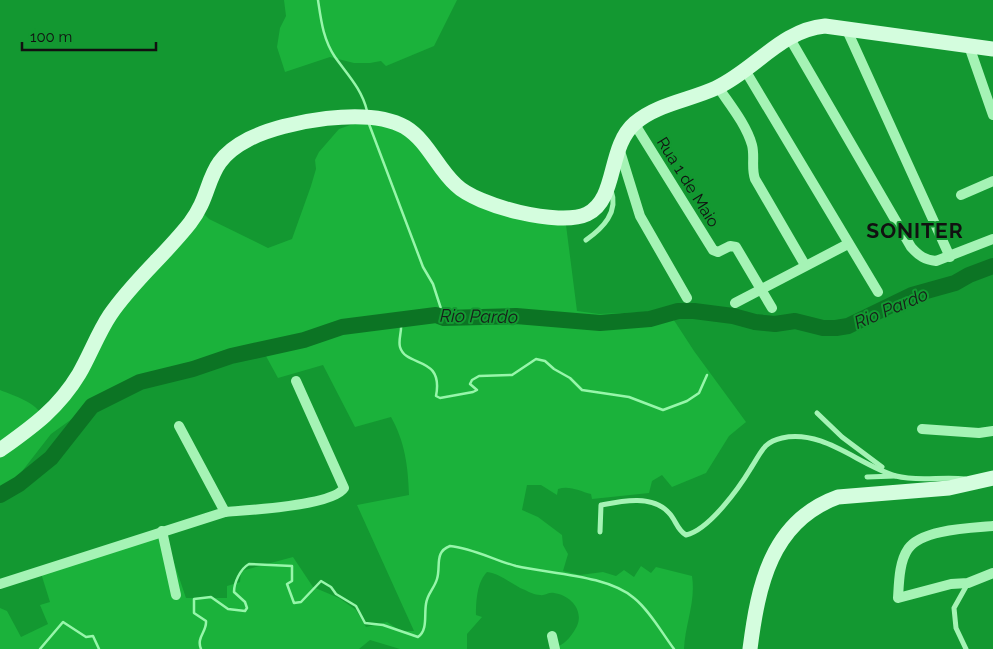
<svg xmlns="http://www.w3.org/2000/svg" width="993" height="649" font-family="Raleway,sans-serif">
<rect width="100%" height="100%" fill="#139831"/>
<g fill="#1bb23b">
<path d="M 284,0 L 457,0 L 434,46 L 386,66 L 381,61 L 370,63 L 354,63 L 330,57 L 285,72 L 277,47 L 280,28 L 286,16 Z"/>
<path d="M 373,117 L 406,135 L 493,210 L 566,225 L 577,311 L 599,314 L 668,311 L 694,351 L 746,422 L 729,436 L 706,473 L 672,487 L 662,475 L 652,481 L 649,493 L 592,499 L 591,494 C 580,491 569,485 558,489 L 557,495 L 541,485 L 527,485 L 522,510 L 538,517 L 562,535 L 563,545 L 568,554 L 563,571 L 580,575 L 603,572 L 616,576 L 624,570 L 634,577 L 641,566 L 651,573 L 656,567 L 692,576 C 696,602 685,624 684,649 L 560,649 L 559,646 C 566,643 573,634 577,626 C 584,610 570,595 554,593 C 548,592 545,596 540,595 C 535,595 529,592 525,590 C 512,585 500,573 487,572 C 477,582 476,601 476,615 L 482,617 L 467,634 L 467,649 L 400,649 L 370,640 L 359,649 L 0,649 L 0,608 L 7,611 L 21,637 L 48,624 L 40,605 L 50,602 L 40,570 L 163,530 L 186,598 L 227,598 L 227,586 L 240,582 L 241,571 L 293,557 L 313,587 L 339,598 L 356,610 L 366,627 L 387,622 L 401,631 L 414,631 L 357,505 L 409,495 C 408,466 405,442 391,417 L 355,427 L 323,365 L 278,378 L 261,347 L 213,365 L 150,379 L 90,406 L 51,434 L 16,479 L 0,490 L 0,390 C 15,396 36,402 43,417 L 127,294 L 201,211 L 209,219 L 268,248 L 292,239 L 311,186 L 316,169 L 315,160 L 319,152 L 339,129 Z"/>
</g>
<g fill="none" stroke-linecap="round" stroke-linejoin="round">
<g stroke="#97f6aa" stroke-width="2.5">
<path d="M 318,0 C 321,20 323,39 335,57 C 347,74 362,89 367,111"/>
<path d="M 369,124 L 423,267 L 433,284 L 444,318"/>
<path d="M 396,318 L 401,324 C 402,331 398,340 400,347 C 406,368 444,355 436,396 L 440,398 L 473,392 L 477,390 L 470,384 L 472,380 L 479,376 L 512,375 L 536,359 L 545,361 L 554,369 L 570,378 L 582,390 L 629,397 L 663,410 L 687,401 L 699,393 L 707,375"/>
<path d="M 40,649 L 63,622 L 86,637 L 93,636 L 99,649"/>
<path d="M 201,649 C 196,637 207,632 206,621 L 194,613 L 194,599 L 211,597 L 228,609 L 245,611 L 247,608 L 245,602 L 234,592 C 234,583 240,569 249,564 L 292,566 L 292,581 L 287,584 L 294,603 L 301,602 L 321,581 L 331,587 L 336,594 L 356,606 L 365,623 L 383,625 L 418,637 C 428,630 424,615 426,604 C 427,594 434,589 437,579 C 441,566 434,552 450,546 C 472,548 494,560 516,566 C 551,574 607,575 634,598 C 650,611 662,633 674,649"/>
</g>
<path stroke="#0c7424" stroke-width="16" d="M 0,495 L 19,484 L 51,458 L 92,406 L 140,382 L 193,369 L 231,356 L 304,340 L 342,327 L 436,315 L 444,318 L 516,316 L 600,323 L 650,319 L 678,311 L 694,311 L 733,316 L 755,322 L 775,324 L 795,321 L 823,328 L 836,328 L 848,326 L 912,295 L 955,283 L 969,275 L 993,266"/>
<g stroke="#a5f3b5" stroke-width="5">
<path d="M 586,240 C 603,228 619,212 611,190"/>
<path d="M 817,413 L 842,437 L 882,467"/>
<path d="M 867,477 L 895,476"/>
<path d="M 600,532 L 601,505 C 621,501 653,494 669,513 C 676,520 677,530 686,535 C 709,530 739,488 751,468 C 761,453 763,442 782,438 C 824,429 858,465 896,476 C 918,482 943,476 965,479"/>
<path d="M 966,649 L 956,628 L 954,608 L 968,583"/>
</g>
<g stroke="#a5f3b5" stroke-width="10">
<path d="M 846,28 L 950,257"/>
<path d="M 789,37 L 911,247 C 919,256 925,260 936,261 L 993,239"/>
<path d="M 969,46 L 993,115"/>
<path d="M 745,70 L 878,292"/>
<path d="M 718,87 C 730,105 746,124 752,145 C 755,156 751,168 755,179 L 805,265"/>
<path d="M 634,123 L 713,250 L 718,252 L 730,246 L 736,247 L 772,308"/>
<path d="M 619,148 L 640,216 L 687,298"/>
<path d="M 961,195 L 993,181"/>
<path d="M 735,303 L 848,244"/>
<path d="M 922,429 L 979,433 L 993,431"/>
<path d="M 225,512 C 247,510 333,506 344,488 L 296,381"/>
<path d="M 993,526 C 972,528 921,529 908,549 C 899,562 899,583 898,598 L 951,584 L 968,583 L 993,573"/>
<path d="M 162,531 L 176,595"/>
<path d="M 0,584 L 225,512 L 179,426"/>
<path d="M 552,636 L 555,649"/>
</g>
<g stroke="#d4fdde" stroke-width="15">
<path d="M 0,450 C 32,427 58,409 79,374 C 90,355 98,333 110,315 C 133,281 165,255 190,223 C 216,189 202,163 249,139 C 285,121 368,106 405,127 C 428,141 437,168 456,185 C 477,206 560,227 587,214 C 618,199 607,147 635,123 C 657,104 690,100 716,88 C 755,70 781,30 825,26 L 993,49"/>
<path d="M 750,649 C 758,586 771,521 838,497 L 949,488 L 993,478"/>
</g>
</g>
<g text-anchor="middle" dominant-baseline="central" stroke-width="4" stroke-linejoin="round" paint-order="stroke">
<g font-size="16" fill="#111" stroke="#139831">
<text transform="translate(688 182) rotate(58)">Rua 1 de Maio</text>
</g>
<g font-size="18" font-style="italic" fill="#191d1a" stroke="#139831">
<text transform="translate(891 308) rotate(-23)">Rio Pardo</text>
<text transform="translate(479 316) rotate(1)">Rio Pardo</text>
</g>
<g font-size="21" font-weight="bold" letter-spacing="1" fill="#111" stroke="#139831">
<text x="915" y="230">SONITER</text>
</g>
</g>
<path d="M22 42v8h134v-8" fill="none" stroke="#111111" stroke-width="2.5"/>
<text x="30" y="42" font-size="15" fill="#111111" stroke="#139831" stroke-width="4" paint-order="stroke">100 m</text>
</svg>
